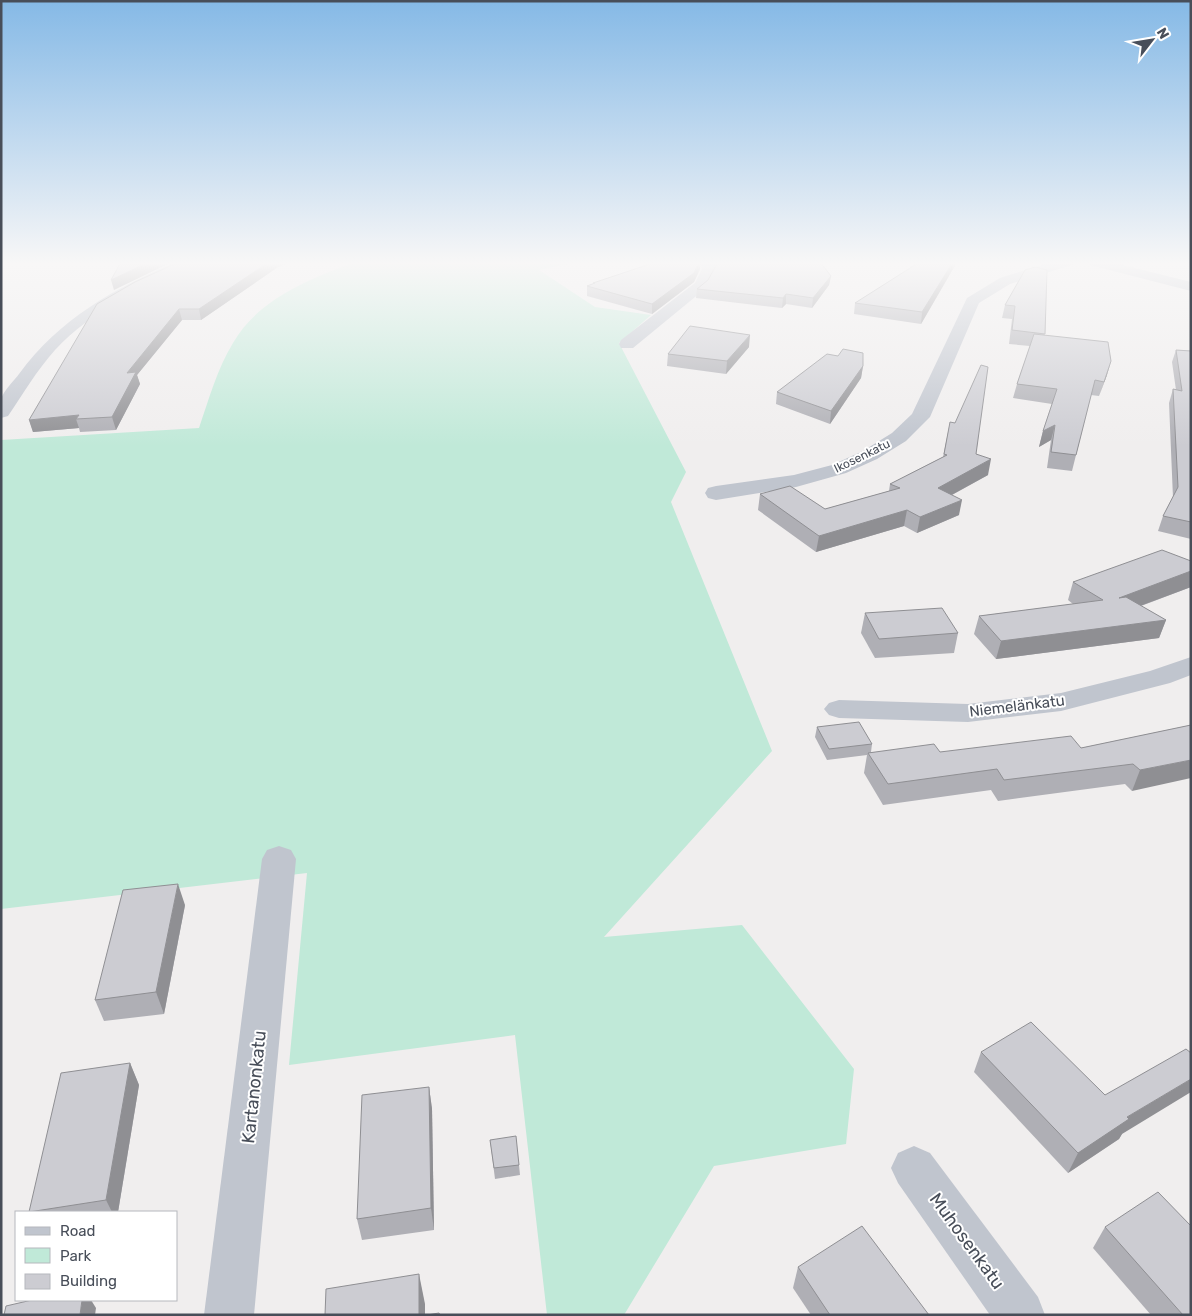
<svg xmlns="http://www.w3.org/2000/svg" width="1192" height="1316" font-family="Rubik,sans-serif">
<rect width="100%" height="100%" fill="#f0eeee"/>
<path fill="#c0e9d8" d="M 355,262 L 576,262 L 539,270 L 595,307 L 651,315 L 619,343 L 686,472 L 671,502 L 772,751 L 604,937 L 742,925 L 854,1069 L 846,1144 L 714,1166 L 624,1315 L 547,1315 L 515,1035 L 289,1065 L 307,873 L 1,909 L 1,440 L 199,428 C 209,399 217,369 233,343 C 258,299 310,279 355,262 Z"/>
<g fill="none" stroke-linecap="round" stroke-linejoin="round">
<g fill="#c0c5ce" fill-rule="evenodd">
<path d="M 176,262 L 194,262 L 192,265 C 143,287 92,310 55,350 C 37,370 23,394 8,416 L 1,418 C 1,412 0,404 1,399 C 4,390 14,381 19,374 C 59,319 115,288 176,262 Z"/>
<path d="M 700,262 L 714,262 L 716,269 L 706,288 L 633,348 L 621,348 L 619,344 L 621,340 L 695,283 L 702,269 Z"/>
<path d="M 1051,262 L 1074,262 L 1072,265 L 1010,284 L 979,303 L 930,417 L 906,441 L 877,459 L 846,473 L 796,487 L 716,500 L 708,498 L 705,493 L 708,488 L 716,486 L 794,475 L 832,465 L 863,451 L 892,433 L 912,414 L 967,298 L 1000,278 Z"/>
<path d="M 1088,262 L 1111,262 L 1191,282 L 1191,291 L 1090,265 Z"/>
<path d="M 1191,657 L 1191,675 L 1170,683 L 1061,711 L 968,722 L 839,718 L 829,715 L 824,709 L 829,703 L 839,700 L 968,704 L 1061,693 L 1150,671 Z"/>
<path d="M 279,846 L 291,850 L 296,859 L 254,1315 L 204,1315 L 262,859 L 267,850 Z"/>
<path d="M 914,1146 L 930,1153 L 1038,1297 L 1045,1315 L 990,1315 L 898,1183 L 891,1168 L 898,1153 Z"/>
</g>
</g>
<g fill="#afafb5">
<path d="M 179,262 L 291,262 L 278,267 L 201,320 L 182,320 L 137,375 L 140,384 L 116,430 L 80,432 L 79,428 L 33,432 L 29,420 Z"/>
<path d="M 715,262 L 820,262 L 831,276 L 829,285 L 812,308 L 786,304 L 782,308 L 696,298 L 697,289 L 708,280 L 716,265 Z"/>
<path d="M 957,262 L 921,324 L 854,314 L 855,303 L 927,264 Z"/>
<path d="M 700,269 L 694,282 L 652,314 L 587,296 L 587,286 L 593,284 L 593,283 Z"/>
<path d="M 1025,270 L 1045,334 L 1044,335 L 1107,375 L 1099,396 L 1091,395 L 1072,471 L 1047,468 L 1051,440 L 1039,447 L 1043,431 L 1052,404 L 1013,398 L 1017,384 L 1030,346 L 1009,344 L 1012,319 L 1002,318 L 1005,305 Z"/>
<path d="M 749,347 L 726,374 L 667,366 L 668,354 Z"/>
<path d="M 1176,350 L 1191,351 L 1191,539 L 1158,531 L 1163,516 L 1173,498 L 1169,403 L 1173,389 L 1176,390 L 1172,362 Z"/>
<path d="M 863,366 L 861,378 L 830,424 L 776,404 L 777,392 Z"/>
<path d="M 950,422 L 955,423 L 976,454 L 988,475 L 952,495 L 959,515 L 917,533 L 904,526 L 816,552 L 758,510 L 760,494 L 825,509 L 889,491 L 890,484 L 943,457 Z"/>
<path d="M 1191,561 L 1191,587 L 1141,606 L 1166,620 L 1159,638 L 996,659 L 974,634 L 979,616 L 1073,604 L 1068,600 L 1073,582 Z"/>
<path d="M 865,613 L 958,633 L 954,653 L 875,658 L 861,633 Z"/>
<path d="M 1191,725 L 1132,791 L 1125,784 L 998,801 L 991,790 L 883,805 L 864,773 L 867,755 L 827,760 L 815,737 L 817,727 L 872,744 L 871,752 L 940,752 L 1081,748 Z"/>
<path d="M 185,905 L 164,1014 L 104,1021 L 95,1000 Z"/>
<path d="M 981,1052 L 1122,1134 L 1119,1139 L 1068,1173 L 974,1072 Z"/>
<path d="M 130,1063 L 139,1085 L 118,1212 L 29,1212 Z"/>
<path d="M 429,1087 L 432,1109 L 434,1230 L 362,1240 L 357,1219 Z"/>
<path d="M 490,1140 L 519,1165 L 520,1175 L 495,1179 Z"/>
<path d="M 1105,1227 L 1191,1315 L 1151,1315 L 1093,1248 Z"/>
<path d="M 798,1267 L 929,1315 L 811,1315 L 793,1288 Z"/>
</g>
<g fill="#8f8f93">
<path d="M 149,262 L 172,262 L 114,290 L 111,280 Z"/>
<path d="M 269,262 L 291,262 L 278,267 L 201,320 L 199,309 Z"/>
<path d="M 699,262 L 700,262 L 700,269 L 694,282 L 652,314 L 652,304 Z"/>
<path d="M 953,262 L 957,262 L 921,324 L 922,312 Z"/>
<path d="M 831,276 L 829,285 L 812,308 L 813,298 Z"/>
<path d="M 786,294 L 786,304 L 782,308 L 783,298 Z"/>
<path d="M 179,309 L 182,320 L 137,375 L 140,384 L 116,430 L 112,417 L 127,373 Z"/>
<path d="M 750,335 L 749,347 L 726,374 L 727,361 Z"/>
<path d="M 1111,361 L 1107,375 L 1099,396 L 1104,382 Z"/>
<path d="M 863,366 L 861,378 L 830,424 L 831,411 Z"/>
<path d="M 79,415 L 76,419 L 79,428 L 33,432 L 29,420 Z"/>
<path d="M 1055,425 L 1051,440 L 1039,447 L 1043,431 Z"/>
<path d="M 991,459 L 988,475 L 935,504 L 938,488 Z"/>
<path d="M 962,500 L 959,515 L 917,533 L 920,517 Z"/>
<path d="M 907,510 L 904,526 L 816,552 L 819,536 Z"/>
<path d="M 1191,571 L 1191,587 L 1113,616 L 1119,598 Z"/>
<path d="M 1166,620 L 1159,638 L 996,659 L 1001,641 Z"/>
<path d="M 1191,760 L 1191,778 L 1132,791 L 1140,770 Z"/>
<path d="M 178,884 L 185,905 L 164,1014 L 156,992 Z"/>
<path d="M 130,1063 L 139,1085 L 118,1212 L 112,1212 L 106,1200 Z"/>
<path d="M 1191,1079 L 1191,1092 L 1122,1134 L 1119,1139 L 1068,1173 L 1078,1153 L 1127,1117 Z"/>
<path d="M 429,1087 L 432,1109 L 434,1230 L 431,1208 Z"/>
<path d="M 419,1274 L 425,1304 L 425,1315 L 419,1315 Z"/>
<path d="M 82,1300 L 91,1300 L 96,1308 L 95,1315 L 80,1315 Z"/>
</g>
<g fill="#ccccd2" stroke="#8f8f93">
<path d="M 121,262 L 149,262 L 111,280 Z"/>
<path d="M 179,262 L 269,262 L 199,309 L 179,309 L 127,373 L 136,372 L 112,417 L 76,419 L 79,415 L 29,420 L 97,304 L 135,282 Z"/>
<path d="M 656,262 L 699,262 L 694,273 L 652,304 L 587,286 L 595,283 L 593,283 Z"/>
<path d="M 718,262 L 820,262 L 831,276 L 813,298 L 786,294 L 783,298 L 697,289 L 708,280 Z"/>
<path d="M 931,262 L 953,262 L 922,312 L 855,303 L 918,263 L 927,264 Z"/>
<path d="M 1035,267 L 1047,270 L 1045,334 L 1012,330 L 1015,306 L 1005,305 L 1025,270 Z"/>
<path d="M 690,326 L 750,335 L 727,361 L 668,354 Z"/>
<path d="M 1034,334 L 1108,342 L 1111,361 L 1104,382 L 1095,380 L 1076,455 L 1051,452 L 1055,425 L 1043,431 L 1057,389 L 1017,384 Z"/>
<path d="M 843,349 L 863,353 L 863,366 L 831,411 L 777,392 L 827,354 L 838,356 Z"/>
<path d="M 1176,350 L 1191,351 L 1191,522 L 1163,516 L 1178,487 L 1173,389 L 1182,391 Z"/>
<path d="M 981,365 L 988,367 L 976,454 L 991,459 L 938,488 L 962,500 L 920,517 L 907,510 L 819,536 L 760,494 L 790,486 L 825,509 L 900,488 L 890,484 L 947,455 L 944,454 L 950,422 L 955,423 Z"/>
<path d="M 1162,550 L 1191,561 L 1191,571 L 1119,598 L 1126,597 L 1166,620 L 1001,641 L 979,616 L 1103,600 L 1073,582 Z"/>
<path d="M 942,608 L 958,633 L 879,639 L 865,613 Z"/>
<path d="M 859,722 L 872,744 L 829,749 L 817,727 Z"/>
<path d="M 1191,725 L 1191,760 L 1140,770 L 1133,764 L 1004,780 L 997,769 L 888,784 L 868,753 L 934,744 L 940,752 L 1071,736 L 1081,748 Z"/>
<path d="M 178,884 L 156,992 L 95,1000 L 123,890 Z"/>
<path d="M 1031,1022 L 1105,1095 L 1186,1049 L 1191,1053 L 1191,1079 L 1127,1117 L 1129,1119 L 1078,1153 L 981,1052 Z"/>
<path d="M 130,1063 L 106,1200 L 29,1212 L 61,1073 Z"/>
<path d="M 429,1087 L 431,1208 L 357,1219 L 362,1095 Z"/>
<path d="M 516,1136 L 519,1165 L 494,1168 L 490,1140 Z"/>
<path d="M 1158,1192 L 1191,1226 L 1191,1315 L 1183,1315 L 1105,1227 Z"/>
<path d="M 862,1226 L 929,1315 L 830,1315 L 798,1267 Z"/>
<path d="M 419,1274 L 419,1315 L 325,1315 L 326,1289 Z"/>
<path d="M 32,1300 L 82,1300 L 80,1315 L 4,1315 L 6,1306 Z"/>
<path d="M 439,1313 L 440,1315 L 427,1315 Z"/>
</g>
<linearGradient id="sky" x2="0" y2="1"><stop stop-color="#85b9e6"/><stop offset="0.59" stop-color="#f8f7f7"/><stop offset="1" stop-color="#f8f7f7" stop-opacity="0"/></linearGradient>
<rect width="1192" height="446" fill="url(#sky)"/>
<g text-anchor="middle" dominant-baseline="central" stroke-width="4" stroke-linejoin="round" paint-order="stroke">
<g font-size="12" fill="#484e59" stroke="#fff">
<text transform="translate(862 456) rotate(-26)">Ikosenkatu</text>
</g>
<g font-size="15" fill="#484e59" stroke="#fff">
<text transform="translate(1017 706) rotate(-7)">Niemelänkatu</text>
</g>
<g font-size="18" fill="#484e59" stroke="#fff">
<text transform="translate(254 1087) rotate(-84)">Kartanonkatu</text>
<text transform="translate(967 1241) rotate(54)">Muhosenkatu</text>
</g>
</g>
<rect width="1192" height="1316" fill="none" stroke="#484e59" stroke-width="5"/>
<rect x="15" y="1211" width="162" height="90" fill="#ffffff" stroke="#b6b8bd"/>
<rect x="25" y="1227" width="25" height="8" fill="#c0c5ce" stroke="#b6b8bd"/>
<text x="60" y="1236" font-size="15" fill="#484e59">Road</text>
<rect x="25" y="1248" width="25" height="15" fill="#c0e9d8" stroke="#b6b8bd"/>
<text x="60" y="1261" font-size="15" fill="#484e59">Park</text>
<rect x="25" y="1274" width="25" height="15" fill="#ccccd2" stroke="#b6b8bd"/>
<text x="60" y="1286" font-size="15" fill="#484e59">Building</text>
<g transform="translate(1152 40) rotate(59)" stroke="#ffffff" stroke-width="4" paint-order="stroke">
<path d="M0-4L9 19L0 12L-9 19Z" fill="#484e59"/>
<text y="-8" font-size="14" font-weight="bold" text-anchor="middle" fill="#484e59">N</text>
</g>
</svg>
